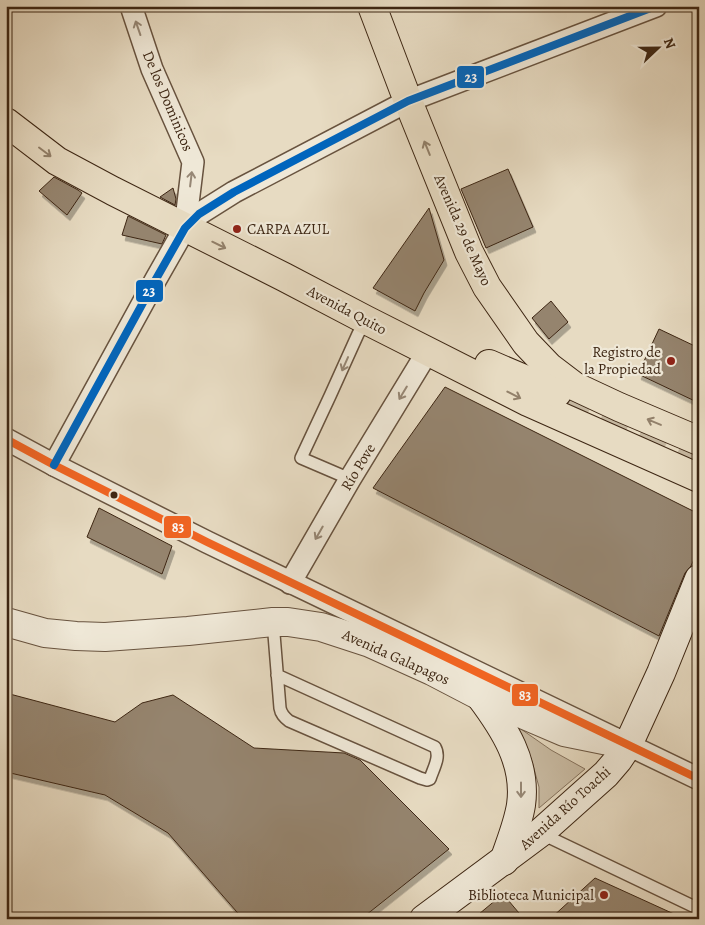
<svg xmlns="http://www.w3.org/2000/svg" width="705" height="925" font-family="Alegreya,serif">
<defs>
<filter id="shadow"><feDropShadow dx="3" dy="5.5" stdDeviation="0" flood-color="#0004"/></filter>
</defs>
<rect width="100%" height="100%" fill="#e7dbc2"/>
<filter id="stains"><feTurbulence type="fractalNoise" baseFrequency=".004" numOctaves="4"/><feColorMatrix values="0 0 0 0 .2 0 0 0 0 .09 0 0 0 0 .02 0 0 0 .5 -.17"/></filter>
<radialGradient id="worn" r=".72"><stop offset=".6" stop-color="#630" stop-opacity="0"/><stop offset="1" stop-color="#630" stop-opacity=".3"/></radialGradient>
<path fill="#cabca4" stroke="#84715c" d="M 508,720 L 551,750 L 585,769 L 539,808 L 539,787 L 531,758 Z"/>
<g fill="#95846e" stroke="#3d2613" filter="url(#shadow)">
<path d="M 508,169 L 533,227 L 486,248 L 461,189 Z"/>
<path d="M 54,177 L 78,190 L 82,193 L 67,215 L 39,191 Z"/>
<path d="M 173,188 L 176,199 L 175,205 L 160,197 Z"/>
<path d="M 429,208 L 444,260 L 424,293 L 415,311 L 373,288 Z"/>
<path d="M 128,216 L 166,235 L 162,244 L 122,235 Z"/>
<path d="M 551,301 L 568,322 L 549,339 L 532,318 Z"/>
<path d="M 659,329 L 699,348 L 699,403 L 638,374 Z"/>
<path d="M 445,387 L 699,514 L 699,548 L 691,566 L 685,573 L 659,636 L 373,488 Z"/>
<path d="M 99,508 L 172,546 L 162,574 L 87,537 Z"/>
<path d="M 6,693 L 115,722 L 142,703 L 173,695 L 254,748 L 344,753 L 360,760 L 449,849 L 361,919 L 243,919 L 168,833 L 105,795 L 6,772 Z"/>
<path d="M 595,878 L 685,919 L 550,919 Z"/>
<path d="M 503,894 L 524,919 L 473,919 Z"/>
</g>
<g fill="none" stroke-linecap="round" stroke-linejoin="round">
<path stroke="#c5b79f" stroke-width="28" stroke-dasharray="28 14" stroke-linecap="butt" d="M 565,396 L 699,461"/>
<g stroke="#68533f" stroke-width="14">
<g id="service">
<path d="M 350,479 L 301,458 L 330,396 L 358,334 L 366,320"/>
<path d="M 273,622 L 280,708 C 281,714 284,717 289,721 L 420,778 L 427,780 L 430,779 C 433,769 441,757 435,747 L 277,675"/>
<path d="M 540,833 L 699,909"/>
</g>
</g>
<g stroke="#68533f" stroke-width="24">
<g id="minor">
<path d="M 131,6 L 152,69 L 193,162 L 185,228"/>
<path d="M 6,439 L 54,465 L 207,542 L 699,779"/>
<path d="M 54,465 L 156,279 L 185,228 L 199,214 L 234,192 L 408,101 L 656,6"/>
<path d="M 290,583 L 350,479 L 428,351"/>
</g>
</g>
<g stroke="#68533f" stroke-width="30">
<path id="tertiary" d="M 6,622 L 45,633 L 76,636 L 105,637 L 188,631 L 273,622 L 288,622 L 321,627 L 370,643 L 432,671 L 480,696 L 564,732 L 628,745"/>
</g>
<g stroke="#3d2613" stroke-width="30">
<g id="secondary">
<path d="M 480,696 C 504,728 527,763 521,805 C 518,824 510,843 504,861"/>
<path d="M 424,919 L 540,833 L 606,774 L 618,760 L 628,745 L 661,673 L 699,579"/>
</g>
</g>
<g stroke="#3d2613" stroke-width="30">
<g id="primary">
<path d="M 372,6 L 408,101 L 469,252 L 487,287 L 526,343 L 549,367 L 574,386 L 619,407 L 699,441"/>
<path d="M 6,122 L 57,161 L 113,191 L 284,277 L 366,320 L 528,402 L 699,478"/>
<path d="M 489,364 L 557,393"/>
</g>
</g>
<use href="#service" stroke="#efe8d7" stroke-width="11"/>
<use href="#minor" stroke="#efe8d7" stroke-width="21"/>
<use href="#tertiary" stroke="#efe8d7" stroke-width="28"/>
<use href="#secondary" stroke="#efe8d7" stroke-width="28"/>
<use href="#primary" stroke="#e7dbc2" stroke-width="28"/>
<g stroke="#efe8d7" stroke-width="11">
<path id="bus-1" d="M 6,439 L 54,465 L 207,542 L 699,779"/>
</g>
<g stroke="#efe8d7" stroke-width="11">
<path id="bus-2" d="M 54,465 L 156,279 L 185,228 L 199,214 L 234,192 L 408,101 L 656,6"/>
</g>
<use href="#bus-1" stroke="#f26522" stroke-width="8"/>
<use href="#bus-2" stroke="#0065bd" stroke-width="8"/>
</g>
<defs><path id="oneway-shaft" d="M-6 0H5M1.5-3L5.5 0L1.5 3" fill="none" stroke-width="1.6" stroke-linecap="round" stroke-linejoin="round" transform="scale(1.25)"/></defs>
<g stroke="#968775">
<use href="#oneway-shaft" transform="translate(138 28) rotate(-109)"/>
<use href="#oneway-shaft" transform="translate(191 179) rotate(-83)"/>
<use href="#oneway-shaft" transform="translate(345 364) rotate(114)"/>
<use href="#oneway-shaft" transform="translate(403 393) rotate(121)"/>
<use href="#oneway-shaft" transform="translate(319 533) rotate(120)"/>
<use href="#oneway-shaft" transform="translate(521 790) rotate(90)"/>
</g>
<g stroke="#92806a">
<use href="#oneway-shaft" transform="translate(427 148) rotate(-112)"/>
<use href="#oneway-shaft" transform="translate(45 152) rotate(37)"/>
<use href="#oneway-shaft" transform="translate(219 245) rotate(26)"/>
<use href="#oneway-shaft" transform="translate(514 395) rotate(27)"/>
<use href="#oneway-shaft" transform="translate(654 422) rotate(-157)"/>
</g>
<g fill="#8f2418" stroke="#efe8d7" stroke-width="2">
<circle cx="237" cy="229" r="5"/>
<circle cx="671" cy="361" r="5"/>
<circle cx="604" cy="895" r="5"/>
</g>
<circle fill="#3d2613" stroke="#efe8d7" stroke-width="2" cx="114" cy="495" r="4.5"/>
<g text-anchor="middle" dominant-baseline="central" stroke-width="4.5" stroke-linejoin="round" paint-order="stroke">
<g font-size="15" fill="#3d2613" stroke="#efe8d7">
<text transform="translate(168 101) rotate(67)">De los Dominicos</text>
<text transform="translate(463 230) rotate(66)">Avenida 29 de Mayo</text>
<text transform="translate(347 310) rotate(28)">Avenida Quito</text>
<text transform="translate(358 467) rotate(-59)">Río Pove</text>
<text transform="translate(396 657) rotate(24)">Avenida Galapagos</text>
<text transform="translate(565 808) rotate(-42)">Avenida Río Toachi</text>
</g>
<g font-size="15" fill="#3d2613" stroke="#efe8d7" text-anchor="end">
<text x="247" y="229" text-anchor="start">CARPA AZUL</text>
<text x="661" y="352">Registro de<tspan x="661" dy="17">la Propiedad</tspan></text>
<text x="594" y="895">Biblioteca Municipal</text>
</g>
</g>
<g stroke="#efe8d7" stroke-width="2">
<rect x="456" y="65" width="29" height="24" rx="5" fill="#0065bd"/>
<rect x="135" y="279" width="29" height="24" rx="5" fill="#0065bd"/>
<rect x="163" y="515" width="29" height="24" rx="5" fill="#f26522"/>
<rect x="511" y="683" width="28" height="24" rx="5" fill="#f26522"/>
</g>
<g font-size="14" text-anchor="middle" font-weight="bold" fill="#fff">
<text x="471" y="82">23</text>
<text x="149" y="296">23</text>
<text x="178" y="532">83</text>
<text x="525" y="700">83</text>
</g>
<rect width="705" height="925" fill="none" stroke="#e7dbc2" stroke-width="25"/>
<rect x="8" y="8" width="690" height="910" fill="none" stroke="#3d2613" stroke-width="2.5"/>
<rect x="12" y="12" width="680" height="900" fill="none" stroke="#3d2613"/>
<g transform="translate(658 48) rotate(68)" stroke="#efe8d7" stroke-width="4" paint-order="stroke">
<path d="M0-4L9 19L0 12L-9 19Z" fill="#3d2613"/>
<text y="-8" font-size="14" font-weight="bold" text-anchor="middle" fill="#3d2613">N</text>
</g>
<rect width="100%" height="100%" filter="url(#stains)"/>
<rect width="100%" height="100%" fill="url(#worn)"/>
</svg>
